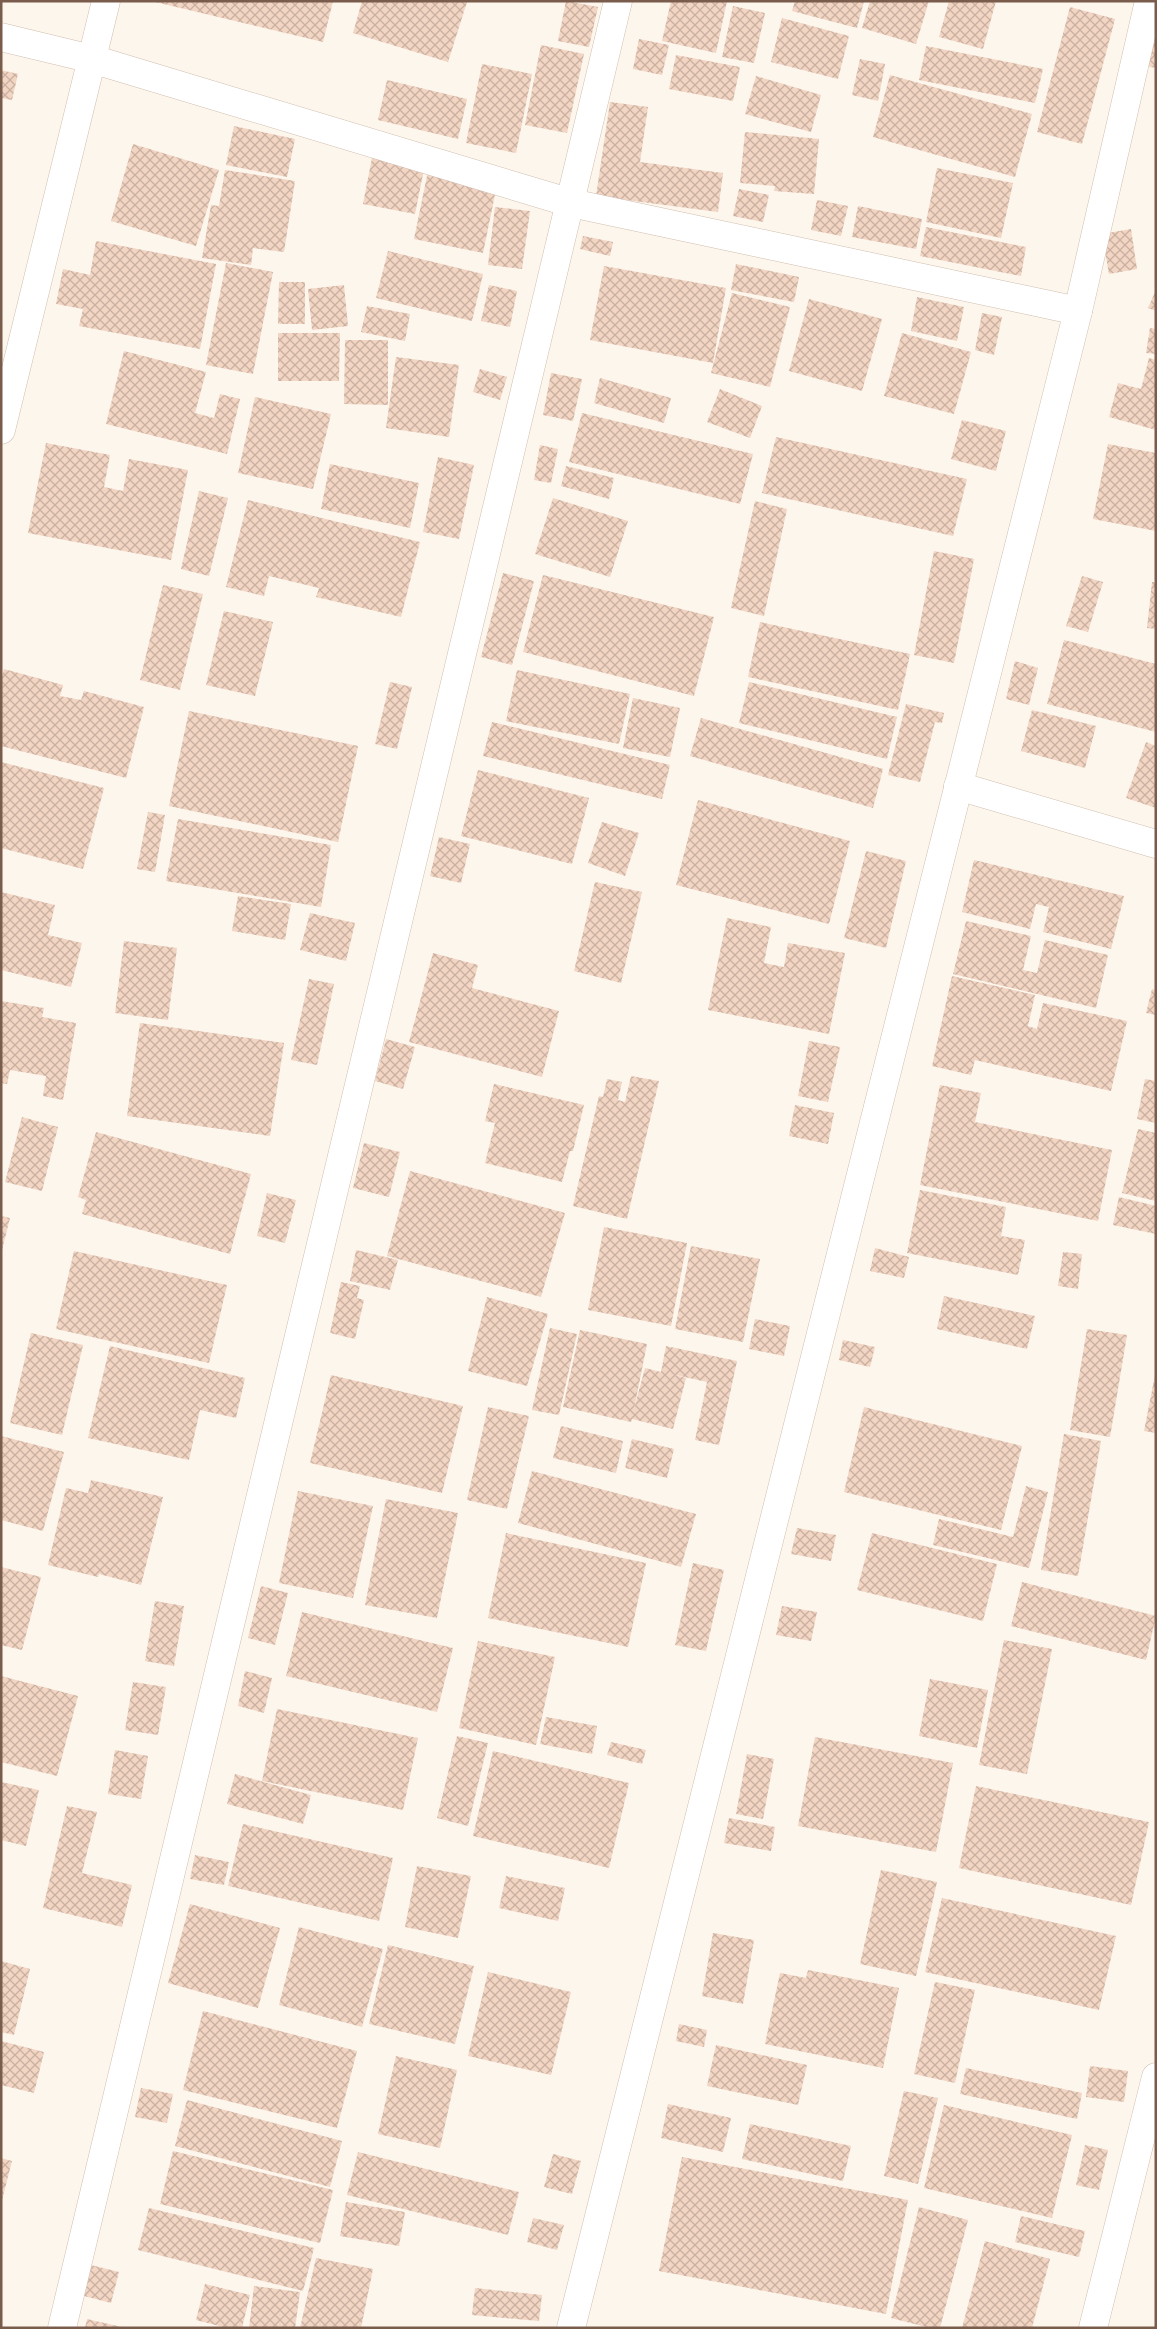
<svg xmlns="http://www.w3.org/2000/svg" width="1157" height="2329" font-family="Commissioner,sans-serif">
<defs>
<pattern id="building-cross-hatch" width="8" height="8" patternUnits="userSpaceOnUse" patternTransform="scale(1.25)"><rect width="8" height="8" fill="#f3d5c3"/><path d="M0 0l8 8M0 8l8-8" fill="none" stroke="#cab0a1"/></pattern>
</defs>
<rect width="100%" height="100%" fill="#fdf6ec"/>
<g fill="url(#building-cross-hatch)">
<path d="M 151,1 L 333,1 L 323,42 Z"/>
<path d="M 362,1 L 467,2 L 448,62 L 353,33 Z"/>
<path d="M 566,1 L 598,7 L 589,47 L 558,41 Z"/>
<path d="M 671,1 L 727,1 L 716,53 L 662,41 Z"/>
<path d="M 795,1 L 864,1 L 857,28 L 792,11 Z"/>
<path d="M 870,1 L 929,1 L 916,44 L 862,28 Z"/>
<path d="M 949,1 L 996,1 L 983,49 L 939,37 Z"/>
<path d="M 1156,1 L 1156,68 L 1145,66 Z"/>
<path d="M 733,6 L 765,13 L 754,63 L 722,57 Z"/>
<path d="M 1070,7 L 1115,19 L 1082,144 L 1037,132 Z"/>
<path d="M 782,18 L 849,36 L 838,79 L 771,62 Z"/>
<path d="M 639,39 L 669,45 L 662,75 L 633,69 Z"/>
<path d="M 541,45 L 584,54 L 567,133 L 525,125 Z"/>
<path d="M 926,46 L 1043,69 L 1035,103 L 919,80 Z"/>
<path d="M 676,55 L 740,67 L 733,101 L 669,89 Z"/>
<path d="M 860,59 L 885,64 L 878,101 L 852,95 Z"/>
<path d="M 482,64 L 532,74 L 516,153 L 466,143 Z"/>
<path d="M 1,70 L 18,74 L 12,100 L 1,98 Z"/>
<path d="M 890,75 L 1032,114 L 1015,177 L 873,137 Z"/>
<path d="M 756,76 L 821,95 L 811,132 L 745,114 Z"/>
<path d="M 387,80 L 467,99 L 458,139 L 378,120 Z"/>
<path d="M 610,102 L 648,107 L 640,162 L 723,173 L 718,212 L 596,196 Z"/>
<path d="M 234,126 L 295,139 L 287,177 L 226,165 Z"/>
<path d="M 745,132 L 819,139 L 814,194 L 774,191 L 775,186 L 740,183 Z"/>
<path d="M 133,144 L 219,170 L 196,246 L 111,221 Z"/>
<path d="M 372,158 L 424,169 L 415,214 L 363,204 Z"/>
<path d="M 937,168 L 1013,183 L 1001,238 L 926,222 Z"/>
<path d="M 225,170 L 295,181 L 284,252 L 253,248 L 251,265 L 202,258 L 211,205 L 219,206 Z"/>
<path d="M 428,171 L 497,185 L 483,253 L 414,239 Z"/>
<path d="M 739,189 L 769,195 L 763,222 L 733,216 Z"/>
<path d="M 817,200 L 848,206 L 841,236 L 811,230 Z"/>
<path d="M 858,206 L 922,219 L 916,249 L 852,237 Z"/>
<path d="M 495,207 L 530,211 L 522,269 L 488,265 Z"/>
<path d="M 926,227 L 1026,247 L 1021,276 L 920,256 Z"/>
<path d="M 1131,229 L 1137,269 L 1109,274 L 1102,234 Z"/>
<path d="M 583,236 L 613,242 L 610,256 L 580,249 Z"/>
<path d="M 96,241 L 216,264 L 200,349 L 79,326 L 83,309 L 56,304 L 63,269 L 90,275 Z"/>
<path d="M 388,251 L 483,274 L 472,321 L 376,298 Z"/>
<path d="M 226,263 L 273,272 L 253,374 L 206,365 Z"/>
<path d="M 736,264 L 799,277 L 794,302 L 731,290 Z"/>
<path d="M 604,266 L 726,288 L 713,363 L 590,340 Z"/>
<path d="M 279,282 L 305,282 L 305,324 L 278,324 Z"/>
<path d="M 344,285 L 348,326 L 312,330 L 308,289 Z"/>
<path d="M 489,285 L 517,291 L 510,327 L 481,321 Z"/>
<path d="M 1156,290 L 1156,311 L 1148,308 Z"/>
<path d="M 732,293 L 790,307 L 770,387 L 711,373 Z"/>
<path d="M 917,297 L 964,307 L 957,341 L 911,331 Z"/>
<path d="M 809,299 L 882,319 L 862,391 L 789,371 Z"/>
<path d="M 367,306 L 410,314 L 405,341 L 361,332 Z"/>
<path d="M 982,313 L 1002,317 L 994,355 L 975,350 Z"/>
<path d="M 1150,328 L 1156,329 L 1156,354 L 1146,353 Z"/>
<path d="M 278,333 L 340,333 L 339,381 L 278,381 Z"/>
<path d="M 902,333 L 971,352 L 954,414 L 884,396 Z"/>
<path d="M 345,340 L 388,340 L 388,405 L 344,404 Z"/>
<path d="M 124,351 L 206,372 L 195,413 L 214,418 L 220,394 L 240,399 L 227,454 L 106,424 Z"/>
<path d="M 396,357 L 459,365 L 449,437 L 386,428 Z"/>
<path d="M 1149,358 L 1156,360 L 1156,430 L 1109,417 L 1118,383 L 1141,389 Z"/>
<path d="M 480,369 L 507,377 L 500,400 L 473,392 Z"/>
<path d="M 551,373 L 582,379 L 573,421 L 543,415 Z"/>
<path d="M 600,378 L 671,398 L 664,423 L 594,403 Z"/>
<path d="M 720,389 L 762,406 L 750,438 L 707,422 Z"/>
<path d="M 255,397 L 331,414 L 313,489 L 238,473 Z"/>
<path d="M 582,413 L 753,454 L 740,504 L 569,462 Z"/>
<path d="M 962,420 L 1006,431 L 996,471 L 951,459 Z"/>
<path d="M 776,437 L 967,479 L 953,536 L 762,493 Z"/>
<path d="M 46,443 L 110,455 L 104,487 L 123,491 L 129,459 L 188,470 L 171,560 L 28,533 Z"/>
<path d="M 1108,444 L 1156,453 L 1156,531 L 1093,519 Z"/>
<path d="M 540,445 L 558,449 L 551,483 L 534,480 Z"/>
<path d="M 438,457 L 474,465 L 459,539 L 423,532 Z"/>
<path d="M 330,464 L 419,483 L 410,528 L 321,509 Z"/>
<path d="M 566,466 L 614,478 L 609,499 L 561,486 Z"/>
<path d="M 199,491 L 228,498 L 209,576 L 181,569 Z"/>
<path d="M 553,498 L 628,521 L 610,577 L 535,554 Z"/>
<path d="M 248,500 L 420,542 L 401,617 L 316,597 L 319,588 L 269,576 L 264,596 L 226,587 Z"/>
<path d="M 755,501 L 787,509 L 764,616 L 731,608 Z"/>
<path d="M 934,551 L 974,559 L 954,663 L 914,655 Z"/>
<path d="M 503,573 L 534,581 L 512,665 L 481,657 Z"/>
<path d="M 543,575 L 714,617 L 694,696 L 523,652 Z"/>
<path d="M 1082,576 L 1103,582 L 1088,632 L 1066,626 Z"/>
<path d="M 1152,582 L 1156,582 L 1156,629 L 1147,628 Z"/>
<path d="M 163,585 L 203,594 L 180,690 L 140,680 Z"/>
<path d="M 224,611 L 273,622 L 255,696 L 206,685 Z"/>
<path d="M 760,622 L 910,654 L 898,710 L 748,677 Z"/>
<path d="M 1064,640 L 1156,664 L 1156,732 L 1047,704 Z"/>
<path d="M 1015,661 L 1038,668 L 1029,705 L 1006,699 Z"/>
<path d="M 4,669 L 63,685 L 60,696 L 81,700 L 84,691 L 144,707 L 126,778 L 1,746 L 1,680 Z"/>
<path d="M 517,670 L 630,694 L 619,744 L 506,721 Z"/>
<path d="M 390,682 L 412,687 L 397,749 L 375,744 Z"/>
<path d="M 749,682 L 897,717 L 887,759 L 739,723 Z"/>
<path d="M 633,698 L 680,708 L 670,757 L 623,748 Z"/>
<path d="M 906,704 L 944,713 L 942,723 L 935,722 L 920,782 L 888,775 Z"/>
<path d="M 1032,710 L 1096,726 L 1085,768 L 1021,751 Z"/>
<path d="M 189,711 L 358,746 L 338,842 L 169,806 Z"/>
<path d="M 701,718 L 883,769 L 873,808 L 690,756 Z"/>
<path d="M 492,722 L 670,765 L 662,799 L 483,756 Z"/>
<path d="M 1146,742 L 1156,746 L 1156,808 L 1126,798 Z"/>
<path d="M 1,762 L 104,788 L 83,869 L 1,848 Z"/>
<path d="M 478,770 L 589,798 L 572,864 L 461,836 Z"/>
<path d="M 698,800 L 850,841 L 829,924 L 676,885 Z"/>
<path d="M 148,812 L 165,815 L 155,872 L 137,869 Z"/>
<path d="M 178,819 L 331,845 L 321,907 L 166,881 Z"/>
<path d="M 602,822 L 639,833 L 625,876 L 588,863 Z"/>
<path d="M 439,837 L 470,844 L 461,883 L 430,876 Z"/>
<path d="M 866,851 L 906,861 L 886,948 L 844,938 Z"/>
<path d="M 974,860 L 1124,896 L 1111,949 L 1043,932 L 1049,907 L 1036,904 L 1030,929 L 962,912 Z"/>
<path d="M 595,882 L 642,892 L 621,983 L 574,971 Z"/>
<path d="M 1,892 L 55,905 L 48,935 L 82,943 L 71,987 L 1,970 Z"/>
<path d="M 238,896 L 291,904 L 285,940 L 232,931 Z"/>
<path d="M 310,913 L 355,923 L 346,961 L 300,950 Z"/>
<path d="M 727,918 L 771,927 L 764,963 L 784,967 L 788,943 L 845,953 L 829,1034 L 708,1010 Z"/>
<path d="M 966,921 L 1031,936 L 1023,970 L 1037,973 L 1045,940 L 1108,955 L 1096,1008 L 953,974 Z"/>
<path d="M 124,941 L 177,948 L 168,1020 L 115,1013 Z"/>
<path d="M 433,953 L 478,965 L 472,988 L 559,1011 L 542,1077 L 409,1042 Z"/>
<path d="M 952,976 L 1035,995 L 1028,1026 L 1037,1029 L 1043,1003 L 1127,1021 L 1111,1091 L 975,1060 L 971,1075 L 932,1066 Z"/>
<path d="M 309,979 L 334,984 L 317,1065 L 291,1060 Z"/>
<path d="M 1152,989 L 1156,990 L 1156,1015 L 1146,1013 Z"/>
<path d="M 1,1001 L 44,1008 L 42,1017 L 76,1023 L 63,1100 L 43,1096 L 46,1076 L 10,1070 L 7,1084 L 1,1083 Z"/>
<path d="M 140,1023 L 284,1043 L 270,1136 L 127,1116 Z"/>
<path d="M 386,1039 L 415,1047 L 403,1089 L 375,1081 Z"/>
<path d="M 809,1041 L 840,1047 L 828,1102 L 798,1096 Z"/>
<path d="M 631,1076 L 659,1081 L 627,1219 L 573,1206 L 599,1096 L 603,1097 L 607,1079 L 622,1082 L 618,1100 L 625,1102 Z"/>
<path d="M 1145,1079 L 1156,1081 L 1156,1123 L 1137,1119 Z"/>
<path d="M 494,1084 L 584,1105 L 573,1151 L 570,1151 L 562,1182 L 485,1163 L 495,1123 L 485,1121 Z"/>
<path d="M 940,1085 L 981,1093 L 975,1122 L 1112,1150 L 1098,1221 L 920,1185 Z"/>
<path d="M 795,1105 L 834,1113 L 828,1144 L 789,1136 Z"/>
<path d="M 22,1117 L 58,1127 L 42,1191 L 5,1182 Z"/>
<path d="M 1138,1129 L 1156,1133 L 1156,1201 L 1122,1193 Z"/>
<path d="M 96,1132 L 251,1174 L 230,1254 L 82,1214 L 86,1200 L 78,1197 Z"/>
<path d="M 364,1143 L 400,1152 L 389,1197 L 353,1188 Z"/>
<path d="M 410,1171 L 565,1213 L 541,1297 L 387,1256 Z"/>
<path d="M 920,1190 L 1006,1207 L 1001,1236 L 1025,1240 L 1018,1275 L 907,1253 Z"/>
<path d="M 267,1193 L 296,1200 L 285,1243 L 257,1236 Z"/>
<path d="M 1119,1197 L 1156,1206 L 1156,1234 L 1113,1225 Z"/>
<path d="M 1,1216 L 10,1218 L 2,1250 L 1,1250 Z"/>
<path d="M 604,1227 L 687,1243 L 671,1326 L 588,1310 Z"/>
<path d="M 691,1246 L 760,1259 L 743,1342 L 675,1329 Z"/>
<path d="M 875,1248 L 909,1257 L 904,1278 L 870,1271 Z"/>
<path d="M 356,1250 L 398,1260 L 390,1290 L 350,1281 Z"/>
<path d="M 74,1251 L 227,1285 L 209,1363 L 56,1329 Z"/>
<path d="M 1063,1252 L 1082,1254 L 1078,1289 L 1058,1286 Z"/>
<path d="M 341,1282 L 360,1286 L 357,1298 L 364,1300 L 355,1339 L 330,1333 Z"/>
<path d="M 944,1296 L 1035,1316 L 1027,1349 L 937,1329 Z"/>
<path d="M 487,1297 L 548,1314 L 527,1386 L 468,1371 Z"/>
<path d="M 755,1319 L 790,1326 L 784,1356 L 749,1349 Z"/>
<path d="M 550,1328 L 577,1334 L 559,1415 L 532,1410 Z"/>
<path d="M 1087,1329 L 1127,1335 L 1110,1437 L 1070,1430 Z"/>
<path d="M 580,1330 L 647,1344 L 634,1409 L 645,1368 L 661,1372 L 666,1346 L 737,1361 L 719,1445 L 695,1440 L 707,1382 L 671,1374 L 686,1378 L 673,1429 L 632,1419 L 631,1422 L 563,1407 Z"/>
<path d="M 31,1333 L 83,1345 L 62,1435 L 10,1423 Z"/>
<path d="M 843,1340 L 875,1347 L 870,1367 L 839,1360 Z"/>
<path d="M 110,1346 L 245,1378 L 236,1418 L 200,1410 L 189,1460 L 88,1438 Z"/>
<path d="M 331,1375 L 463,1406 L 442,1493 L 310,1463 Z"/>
<path d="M 1155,1375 L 1156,1375 L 1156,1433 L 1144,1431 Z"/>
<path d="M 488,1407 L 529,1416 L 507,1509 L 467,1500 Z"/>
<path d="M 864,1407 L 1022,1446 L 1001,1530 L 844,1492 Z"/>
<path d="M 561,1426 L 623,1441 L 616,1473 L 553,1458 Z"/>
<path d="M 1064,1434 L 1101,1441 L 1078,1576 L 1041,1570 Z"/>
<path d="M 1,1436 L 64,1452 L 43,1531 L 1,1520 Z"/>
<path d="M 632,1439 L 674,1449 L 667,1478 L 625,1468 Z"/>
<path d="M 532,1471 L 696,1514 L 681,1567 L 518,1523 Z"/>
<path d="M 91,1480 L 163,1497 L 141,1585 L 99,1574 L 98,1577 L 48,1565 L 66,1488 L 88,1493 Z"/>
<path d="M 1026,1486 L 1048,1492 L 1029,1568 L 933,1545 L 939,1519 L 1013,1537 Z"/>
<path d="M 298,1491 L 373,1506 L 353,1598 L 279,1583 Z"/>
<path d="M 386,1499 L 458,1513 L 437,1618 L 365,1605 Z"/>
<path d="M 797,1528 L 836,1535 L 831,1561 L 791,1554 Z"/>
<path d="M 506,1533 L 646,1563 L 628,1647 L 488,1618 Z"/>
<path d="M 872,1533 L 997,1564 L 983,1621 L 857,1590 Z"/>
<path d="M 693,1563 L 724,1570 L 706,1651 L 675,1645 Z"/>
<path d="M 1,1567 L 41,1577 L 22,1650 L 1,1645 Z"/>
<path d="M 1022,1582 L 1156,1616 L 1146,1660 L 1011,1626 Z"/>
<path d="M 261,1586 L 288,1593 L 275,1645 L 248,1638 Z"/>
<path d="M 155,1601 L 184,1606 L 174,1666 L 145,1661 Z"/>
<path d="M 782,1606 L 817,1612 L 811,1641 L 776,1635 Z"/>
<path d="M 302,1612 L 453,1648 L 437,1712 L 286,1676 Z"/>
<path d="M 1004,1640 L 1052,1649 L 1027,1774 L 979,1765 Z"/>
<path d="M 478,1641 L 555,1657 L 536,1745 L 459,1728 Z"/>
<path d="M 245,1671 L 272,1678 L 264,1713 L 238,1706 Z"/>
<path d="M 1,1676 L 78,1696 L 57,1776 L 1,1762 Z"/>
<path d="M 930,1679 L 988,1690 L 977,1748 L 919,1736 Z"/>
<path d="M 133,1682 L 166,1687 L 158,1735 L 125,1730 Z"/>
<path d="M 277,1709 L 418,1738 L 403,1810 L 262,1781 Z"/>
<path d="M 546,1717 L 597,1726 L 592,1754 L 540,1744 Z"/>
<path d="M 457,1736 L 488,1743 L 468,1826 L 437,1818 Z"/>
<path d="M 815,1737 L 953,1763 L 936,1852 L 798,1826 Z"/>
<path d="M 611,1742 L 646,1750 L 642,1764 L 607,1755 Z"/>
<path d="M 115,1750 L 148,1756 L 141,1799 L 108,1794 Z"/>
<path d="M 493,1751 L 629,1783 L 609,1868 L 473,1836 Z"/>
<path d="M 747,1754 L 774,1759 L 763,1819 L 736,1814 Z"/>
<path d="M 235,1774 L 311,1795 L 303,1824 L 227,1804 Z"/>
<path d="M 1,1782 L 39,1790 L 26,1846 L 1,1840 Z"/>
<path d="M 976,1786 L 1149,1822 L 1131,1905 L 959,1868 Z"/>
<path d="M 67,1806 L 97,1812 L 82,1873 L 132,1885 L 122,1927 L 43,1908 Z"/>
<path d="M 729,1818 L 775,1827 L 771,1851 L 724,1843 Z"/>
<path d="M 243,1824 L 393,1858 L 379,1921 L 228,1886 Z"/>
<path d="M 195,1855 L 229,1862 L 224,1885 L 190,1879 Z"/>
<path d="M 417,1866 L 471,1876 L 458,1938 L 405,1927 Z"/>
<path d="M 881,1870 L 937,1882 L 916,1976 L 860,1964 Z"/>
<path d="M 506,1876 L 565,1888 L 558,1921 L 499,1908 Z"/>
<path d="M 942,1898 L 1116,1936 L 1099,2010 L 925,1972 Z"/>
<path d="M 190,1904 L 280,1928 L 258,2008 L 168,1983 Z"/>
<path d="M 299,1927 L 383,1949 L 362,2027 L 279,2005 Z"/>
<path d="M 713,1933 L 754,1940 L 743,2004 L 702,1996 Z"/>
<path d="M 388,1945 L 474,1966 L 455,2044 L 369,2024 Z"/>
<path d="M 1,1961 L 30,1969 L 14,2035 L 1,2032 Z"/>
<path d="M 808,1970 L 899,1988 L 883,2068 L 765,2044 L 780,1973 L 806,1978 Z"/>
<path d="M 488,1972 L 571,1992 L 551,2075 L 468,2056 Z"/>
<path d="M 935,1982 L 975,1990 L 955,2083 L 914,2074 Z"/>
<path d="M 203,2011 L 357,2051 L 337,2128 L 183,2090 Z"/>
<path d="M 679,2024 L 707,2030 L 704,2047 L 676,2041 Z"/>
<path d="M 1,2041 L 44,2052 L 34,2093 L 1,2085 Z"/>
<path d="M 716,2045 L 807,2065 L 798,2105 L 707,2086 Z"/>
<path d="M 396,2056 L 457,2070 L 440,2148 L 378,2134 Z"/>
<path d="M 1090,2066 L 1128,2071 L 1124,2102 L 1086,2097 Z"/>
<path d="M 966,2068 L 1082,2093 L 1077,2119 L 960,2094 Z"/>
<path d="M 141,2088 L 173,2094 L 167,2123 L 135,2117 Z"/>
<path d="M 904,2091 L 938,2098 L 918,2184 L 884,2176 Z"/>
<path d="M 187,2100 L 342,2141 L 330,2187 L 175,2146 Z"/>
<path d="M 668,2104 L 731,2118 L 723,2152 L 661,2138 Z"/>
<path d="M 944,2105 L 1072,2135 L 1052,2218 L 924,2188 Z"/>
<path d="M 750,2124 L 851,2146 L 843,2181 L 742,2159 Z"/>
<path d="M 1085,2145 L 1108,2150 L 1099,2190 L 1076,2185 Z"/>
<path d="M 173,2151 L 333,2190 L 320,2243 L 160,2204 Z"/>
<path d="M 358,2152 L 519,2192 L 508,2235 L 347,2195 Z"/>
<path d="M 553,2154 L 581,2161 L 572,2194 L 544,2187 Z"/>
<path d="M 682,2157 L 908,2200 L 886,2314 L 659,2271 Z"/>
<path d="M 1,2158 L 12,2161 L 2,2200 L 1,2200 Z"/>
<path d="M 346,2202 L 405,2212 L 399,2246 L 340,2236 Z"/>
<path d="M 919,2207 L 968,2220 L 940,2328 L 930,2328 L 891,2318 Z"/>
<path d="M 149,2208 L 314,2248 L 303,2291 L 138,2250 Z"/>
<path d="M 1021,2216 L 1085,2231 L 1079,2257 L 1015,2242 Z"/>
<path d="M 533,2218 L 564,2225 L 557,2250 L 527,2242 Z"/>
<path d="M 985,2241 L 1050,2259 L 1032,2328 L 962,2328 Z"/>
<path d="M 316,2258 L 373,2269 L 361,2328 L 300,2328 Z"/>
<path d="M 91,2265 L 119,2272 L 111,2303 L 84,2296 Z"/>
<path d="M 205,2284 L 250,2295 L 242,2328 L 227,2328 L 196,2320 Z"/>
<path d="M 254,2286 L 300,2292 L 295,2328 L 249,2328 Z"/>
<path d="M 475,2288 L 542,2295 L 539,2321 L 472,2315 Z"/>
<path d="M 87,2319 L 122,2327 L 122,2328 L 85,2328 Z"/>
</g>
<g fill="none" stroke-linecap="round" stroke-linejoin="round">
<g stroke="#d1beb0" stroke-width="29">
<g id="street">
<path d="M 1,37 L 92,59 L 571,203 L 1078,311"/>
<path d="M 1,430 L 106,1"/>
<path d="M 958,786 L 1156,844"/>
<path d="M 62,2328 L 618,1"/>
<path d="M 571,2328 L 1078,311 L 1149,1"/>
<path d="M 1093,2328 L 1156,2077"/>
</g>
</g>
<use href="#street" stroke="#fff" stroke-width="28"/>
</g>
<rect width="1157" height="2329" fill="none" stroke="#7a5c4d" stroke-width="5"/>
</svg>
